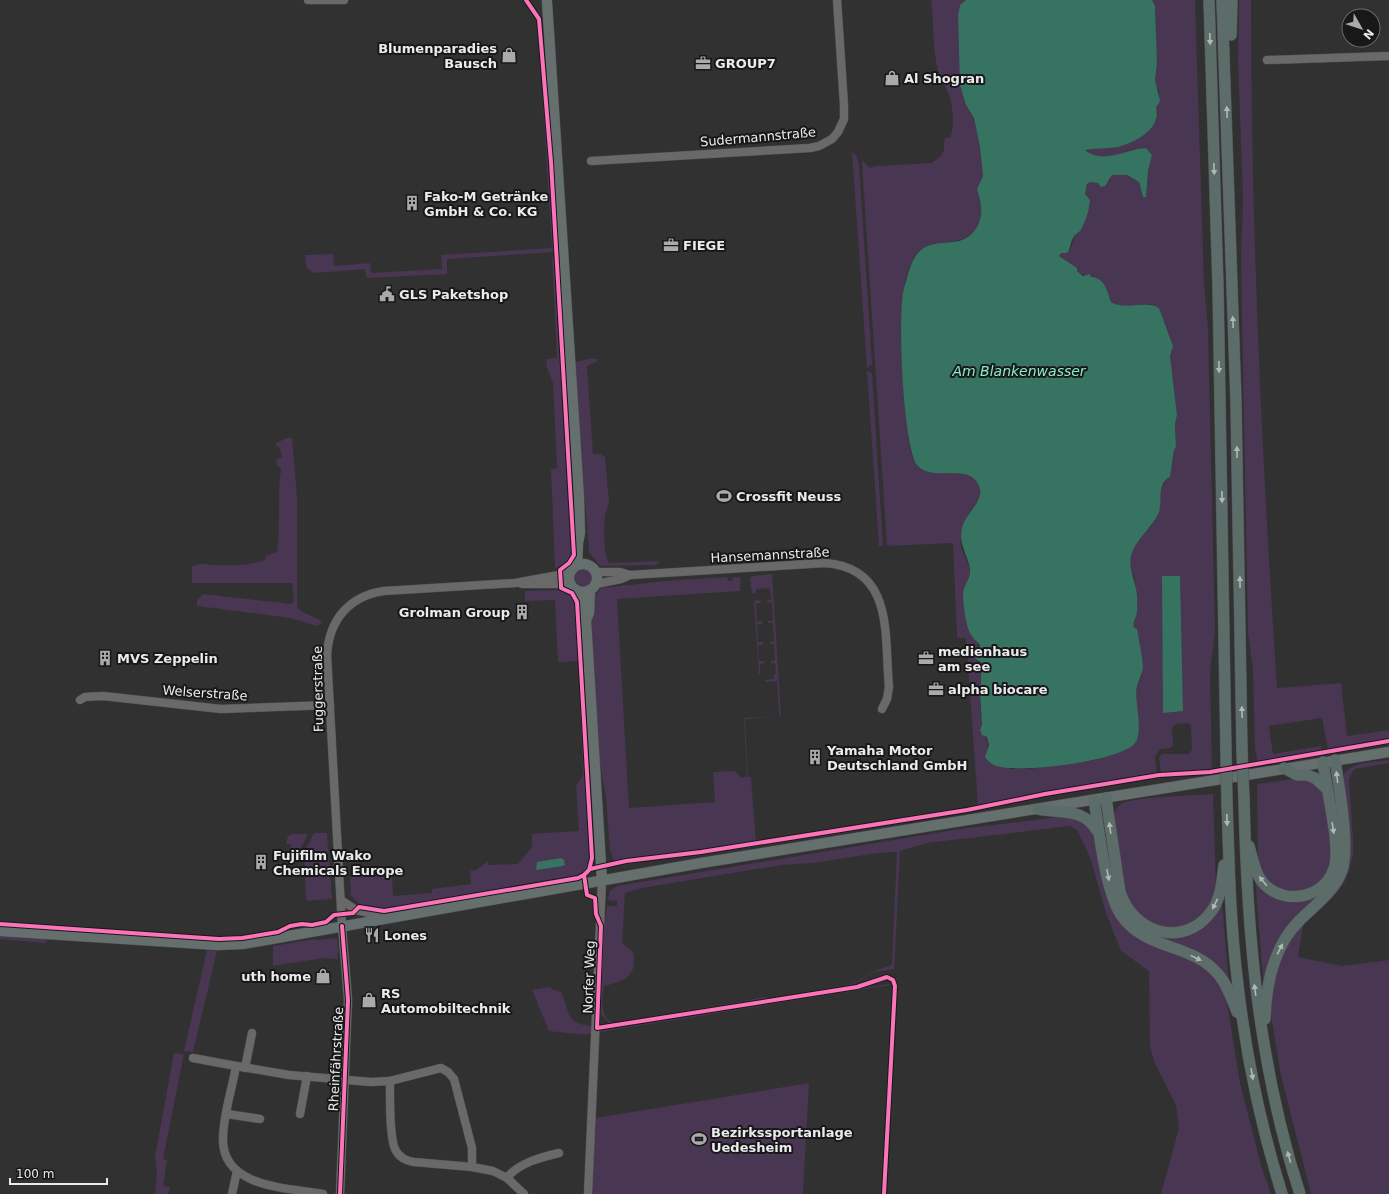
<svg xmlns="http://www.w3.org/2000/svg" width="1389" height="1194" font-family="'DejaVu Sans',sans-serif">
<rect width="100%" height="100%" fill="#313131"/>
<g fill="#483652" fill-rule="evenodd">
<path d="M 931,0 L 966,0 L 960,5 L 958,15 L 966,105 L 974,118 L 980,146 L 983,176 L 977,189 C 978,195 981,201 981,207 C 982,213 980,222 977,227 C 963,252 927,233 913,259 C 894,297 902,367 906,409 C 908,426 907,450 917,465 C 930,483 979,461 981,491 C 981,499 976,501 974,506 C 969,516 963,530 961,541 C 959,557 980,566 964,589 L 975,640 C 987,654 980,676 980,693 C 980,703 981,714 982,725 L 980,730 C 989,740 989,744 986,757 L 1011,769 L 1030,769 L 1095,760 L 1137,707 L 1137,686 L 1142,675 L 1133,622 C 1138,613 1137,587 1134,577 C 1133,573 1130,569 1130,565 C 1129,542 1148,535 1156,518 C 1163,504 1156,485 1170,477 L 1174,450 L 1176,447 L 1175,424 L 1177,415 L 1170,356 L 1173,346 L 1159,308 C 1157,307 1153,305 1150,304 C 1137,303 1124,310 1111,302 C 1108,293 1106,281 1095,278 C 1088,275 1083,276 1077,271 L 1077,268 L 1059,256 L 1061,253 L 1070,250 L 1075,235 L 1080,231 L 1090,206 L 1090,200 L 1085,194 L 1087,185 L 1091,182 L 1109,182 L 1112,175 L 1127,175 L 1139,182 L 1143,197 L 1146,197 L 1148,171 L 1152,155 L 1134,149 C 1117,156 1101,162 1085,150 L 1158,114 L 1156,107 L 1159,91 C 1152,83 1157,74 1157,65 C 1158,58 1156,52 1155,46 C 1154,30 1159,15 1152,0 L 1195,0 L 1204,284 L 1208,328 L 1215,632 L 1210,672 L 1212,770 L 1161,774 L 1159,757 L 1162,754 L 1188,754 L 1192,750 L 1191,726 L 1188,723 L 1176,724 L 1172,728 L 1173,746 L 1170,748 L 1160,749 L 1155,757 L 1157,774 L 1062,789 L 978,806 L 966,638 L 957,638 L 953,543 L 887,546 L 862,163 L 863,161 L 870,168 L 875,166 L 931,163 L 941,156 L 944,150 L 944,140 L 946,138 L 950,138 C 955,126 953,107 949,95 C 946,87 940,79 938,70 C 932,47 934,23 931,0 Z"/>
<path d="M 1239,0 L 1251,0 C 1251,230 1262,459 1277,688 L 1341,683 L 1347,736 L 1389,730 L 1389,740 L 1328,750 L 1322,718 L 1269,726 L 1273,754 L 1321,746 L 1321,751 L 1257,763 L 1256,751 L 1255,751 L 1253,670 L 1248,633 L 1242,320 L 1241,256 L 1243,200 L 1238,59 Z"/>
<path d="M 538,25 L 547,125 L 555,252 L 447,259 L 447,274 L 368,278 L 366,277 L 365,269 L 315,273 C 305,270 306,264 305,255 L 333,254 L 334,266 L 370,263 L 371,273 L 442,269 L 441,255 L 552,248 Z"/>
<path d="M 548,100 L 569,408 L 576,553 L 575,553 L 573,499 Z"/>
<path d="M 852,151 L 857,157 L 859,165 L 872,364 L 867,368 Z"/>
<path d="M 552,257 L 556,257 L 570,490 L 573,555 L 563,565 L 555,568 L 551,469 L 557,468 L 553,383 L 547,368 L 546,359 L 557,358 Z"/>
<path d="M 588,359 L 598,359 L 598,361 L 587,366 L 593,454 L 600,454 L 605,457 L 609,502 L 605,515 L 604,529 L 605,553 L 609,563 L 660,561 L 656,565 L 600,566 L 590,553 L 588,553 L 589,550 L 574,366 L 576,362 Z"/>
<path d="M 867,371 L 872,373 L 883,546 L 879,546 Z"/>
<path d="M 287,438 L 292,438 L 297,497 L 297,606 L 301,611 L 320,620 L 322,622 L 318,626 L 290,618 L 197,606 L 197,600 L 203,594 L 291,604 L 294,602 L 292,583 L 192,583 L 192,567 C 200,562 206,565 215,565 C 228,566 253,565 265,560 L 266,556 L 277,552 C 281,525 277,496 281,469 L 277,465 L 276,460 L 282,457 L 279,447 L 276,445 L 276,443 Z"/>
<circle cx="583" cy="578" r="9"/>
<path d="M 772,574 L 781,716 L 745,719 L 748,777 L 751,777 L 756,843 L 615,862 L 610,851 L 606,798 L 600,765 L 590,604 L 593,603 L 595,596 L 601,588 L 666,581 L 727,577 L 728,581 L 733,580 L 733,577 L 741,578 L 740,591 L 617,599 L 629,808 L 715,802 L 713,772 L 735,771 L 741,778 L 747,777 L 744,718 L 779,716 L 777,681 L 765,682 L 765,680 L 774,679 L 774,674 L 776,674 L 775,663 L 771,663 L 771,661 L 775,660 L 774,644 L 770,644 L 770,642 L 774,641 L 773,623 L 768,623 L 768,621 L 773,620 L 772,602 L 767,603 L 768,600 L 772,599 L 769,588 L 756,589 L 756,594 L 752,593 L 750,579 L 752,576 Z"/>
<path d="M 560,590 C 573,592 575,600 577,611 L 591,856 L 590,866 L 586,872 L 581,875 L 566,879 L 386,909 L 361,905 L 351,896 L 350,879 L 353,873 L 365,873 L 367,870 L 368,877 L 392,876 L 393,896 L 432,893 L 432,889 L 471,884 L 470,871 L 476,870 L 488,861 L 488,865 L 518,864 L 532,847 L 532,835 L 529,834 L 579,831 L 576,786 L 583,775 L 578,661 L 558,662 L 555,600 L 525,601 L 525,591 Z"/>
<path d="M 756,600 L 761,601 L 761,603 L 756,603 L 757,621 L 762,621 L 762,624 L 757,624 L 758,642 L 763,642 L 763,645 L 758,645 L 759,661 L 764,661 L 765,663 L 760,664 L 760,674 L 759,674 L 754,602 Z"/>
<path d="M 578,604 L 579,604 L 594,831 L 594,855 L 592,868 L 592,831 Z"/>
<path d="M 1389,760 L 1389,763 L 1354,769 L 1349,779 L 1353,839 L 1353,855 L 1350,869 L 1344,883 L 1333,897 L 1303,925 L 1298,957 L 1342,966 L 1389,960 L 1389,1194 L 1311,1194 L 1281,1076 L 1269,1003 L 1272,978 L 1290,937 L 1331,895 L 1344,774 C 1353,761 1375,762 1389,760 Z"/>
<path d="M 1327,775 L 1331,775 L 1336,876 L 1297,919 L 1264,991 L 1255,877 L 1288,900 L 1332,878 Z"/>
<path d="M 1301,778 L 1307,778 L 1322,790 C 1326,812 1340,859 1324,878 C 1322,881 1317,883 1314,885 C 1295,900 1282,890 1264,879 L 1258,858 L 1257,784 Z"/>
<path d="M 1213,794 L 1216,889 C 1210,908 1201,919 1183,926 C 1158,935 1130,913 1124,890 C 1121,882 1121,873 1120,866 C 1118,848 1116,831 1114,814 C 1116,810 1117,807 1121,804 C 1136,796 1193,796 1213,794 Z"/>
<path d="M 1066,816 C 1071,817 1080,819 1084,822 C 1100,834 1102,886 1110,904 L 1182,957 L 1199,964 L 1215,976 L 1226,996 L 1240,1083 L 1262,1169 L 1271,1194 L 1161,1194 L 1179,1128 L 1176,1105 L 1154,1061 L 1150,1047 L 1149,971 L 1121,951 L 1106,913 L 1090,857 L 1077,830 L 1070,826 L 927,843 L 900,851 L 894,969 L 875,972 L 849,986 L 610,1024 L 599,1012 L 604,928 L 607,906 L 617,906 L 617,901 L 608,900 L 610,891 L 617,886 L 960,829 ZM 897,852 L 892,965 L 875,971 L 849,985 L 770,998 L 763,997 L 740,1002 L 613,1023 C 599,1016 602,999 604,986 C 624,981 638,977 633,952 L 622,943 L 625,893 L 642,888 L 781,865 L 812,863 L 878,853 Z"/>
<path d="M 1104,816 C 1111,860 1109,933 1170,935 C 1193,936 1209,921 1222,903 L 1229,985 C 1224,976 1220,969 1212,963 C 1181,939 1139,945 1119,904 C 1107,877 1106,845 1102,817 Z"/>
<path d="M 898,822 L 894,825 L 702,855 L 666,858 L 623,865 L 618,864 L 665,857 L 709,853 Z"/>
<path d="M 314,833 L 327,833 L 332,899 L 308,901 L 306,899 L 304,853 Z"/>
<path d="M 308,834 L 298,853 L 292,853 L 291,844 L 286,844 L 288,836 L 292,834 Z"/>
<path d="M 0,935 L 47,938 L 46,943 L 0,939 Z"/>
<path d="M 335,938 L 337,939 L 339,952 L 337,953 L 338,959 L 324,958 L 273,966 L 273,946 L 314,939 L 317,940 Z"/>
<path d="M 207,950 L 217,951 L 193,1052 L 184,1051 Z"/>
<path d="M 889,984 L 890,985 L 600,1032 L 596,1118 L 809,1083 L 803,1194 L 590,1194 L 598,1031 Z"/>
<path d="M 550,987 L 553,990 L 561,992 C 571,1014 565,1025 595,1026 L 591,1033 L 585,1035 L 549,1031 L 532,990 Z"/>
<path d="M 174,1053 L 184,1054 L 163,1159 L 167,1160 L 163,1186 L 170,1187 L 168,1194 L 155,1194 L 157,1174 L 155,1157 Z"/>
</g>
<g fill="#367360">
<path d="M 966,0 L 1152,0 L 1155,6 L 1157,64 L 1155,80 L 1160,101 L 1156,107 C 1162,129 1136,142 1118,147 C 1108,149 1092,148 1085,150 C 1104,165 1125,149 1146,148 L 1152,155 L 1148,171 L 1146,197 L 1143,197 L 1139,182 L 1127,175 L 1112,175 L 1105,186 L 1101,187 L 1098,183 L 1091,182 L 1087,184 L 1085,194 L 1090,200 C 1090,208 1085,224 1080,231 C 1077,234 1075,234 1073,238 C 1070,243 1071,248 1067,253 L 1061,253 L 1059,256 L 1077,268 L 1077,271 L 1083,276 L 1090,274 L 1091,277 C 1105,278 1107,290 1111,302 C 1126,311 1145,299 1159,308 L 1173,346 L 1170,356 L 1177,415 L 1175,424 L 1176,447 L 1174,450 L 1170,477 C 1156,484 1163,500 1159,512 C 1152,529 1136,538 1131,556 C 1128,569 1136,582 1137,595 C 1137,601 1138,611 1136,616 C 1134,622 1133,622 1134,628 L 1137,629 C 1139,641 1142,654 1143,666 C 1143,673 1139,679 1137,686 C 1134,702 1144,730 1135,743 C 1122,761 1018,774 997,766 C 992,765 988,761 985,757 L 989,745 L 987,737 L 982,735 L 980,730 L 982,725 L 980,693 L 982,663 L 975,658 L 980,645 C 976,641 971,636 969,631 C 966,623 961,596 964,589 C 966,582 971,577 970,569 C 968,555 958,544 962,528 C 965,515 983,501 980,489 C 973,460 932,484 917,465 C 903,446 897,313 904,288 C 908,276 910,259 921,250 C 938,236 963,251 977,227 C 980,222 982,213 981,207 C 981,201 978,195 977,189 L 983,176 L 980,147 L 974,118 L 966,105 L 960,85 L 958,15 L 960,5 Z"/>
<path d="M 1162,576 L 1180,576 L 1183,711 L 1163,713 Z"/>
<path d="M 561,858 L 564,860 L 565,865 L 563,866 L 536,870 L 537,862 Z"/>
</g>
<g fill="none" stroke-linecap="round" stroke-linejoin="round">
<g stroke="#505050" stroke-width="9">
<g id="minor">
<path d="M 308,0 L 344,0"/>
<path d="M 1267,60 L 1389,56"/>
<path d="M 591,161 L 810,148 L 819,146 L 832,139 L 838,132 L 844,119 L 844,105 L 837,0"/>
<path d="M 595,572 L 620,572 L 630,575 L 825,563 C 895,568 884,636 889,687 L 887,699 L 882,709"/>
<path d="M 522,584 L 570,584"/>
<path d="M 596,584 L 621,579 L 630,575"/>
<path d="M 80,700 L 85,697 L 103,696 L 221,709 L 330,705"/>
<path d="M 341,900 L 356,910 L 388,917"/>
<path d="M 193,1058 L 236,1066"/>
<path d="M 245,1068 L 252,1033"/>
<path d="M 390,1081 C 390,1096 389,1140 396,1151 C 400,1158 407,1161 414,1162 L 472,1167"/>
<path d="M 227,1114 L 260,1119"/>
<path d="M 300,1114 L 307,1076"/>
<path d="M 507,1178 L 524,1194"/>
<path d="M 232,1194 L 237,1171"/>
<path d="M 323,1194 C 289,1188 222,1188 223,1139 C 223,1115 232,1090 236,1066 L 289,1075 L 371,1082 L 390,1081 L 441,1068 L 448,1072 L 454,1079 L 472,1148 L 472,1167 L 493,1171 L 507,1178 C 518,1163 542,1157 559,1153"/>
<path d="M 340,1194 L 348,1000 L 342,926 L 327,655 C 329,620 349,596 384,591 L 515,583 L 570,573"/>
<path d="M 588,1194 L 602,881"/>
</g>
</g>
<g stroke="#505050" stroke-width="11">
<g id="major">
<path d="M 547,2 L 579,497 L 580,533 L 578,543 L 577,565"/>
<circle cx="583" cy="578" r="14"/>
<path d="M 590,590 L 589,613 L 586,620 L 602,881"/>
<path d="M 579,592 L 582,613 L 585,619"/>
<path d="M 0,931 L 217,945 L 243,944 L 701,863 L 1389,752"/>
</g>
</g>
<g stroke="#505050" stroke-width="12">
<g id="highway">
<path d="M 1209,0 L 1218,286 L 1226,754"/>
<path d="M 1222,0 L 1236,402 L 1242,751"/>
<path d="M 1231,35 L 1232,0"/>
<path d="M 1284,768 L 1297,775 L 1307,775 L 1315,778 L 1327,789"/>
<path d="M 1106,798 L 1120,892 C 1133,933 1183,949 1211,912 C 1221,899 1222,881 1224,865"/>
<path d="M 1244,799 C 1247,934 1258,1064 1300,1194"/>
<path d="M 1094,800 C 1099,830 1105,890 1121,915 C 1146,951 1192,943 1218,974 C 1227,984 1232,999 1237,1012"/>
<path d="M 1227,802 C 1229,860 1230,919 1237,977 C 1245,1050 1260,1124 1282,1194"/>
<path d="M 1038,809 C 1063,814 1083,807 1098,832"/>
<path d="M 1249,846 C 1253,859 1255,875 1265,885 C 1288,907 1328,896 1335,865 C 1340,844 1326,787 1323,762"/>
<path d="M 1265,1019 C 1266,984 1273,947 1299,921 C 1315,905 1335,891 1342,870 C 1350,846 1339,787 1335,760"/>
</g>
</g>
<use href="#minor" stroke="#6a696a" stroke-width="8"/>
<use href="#major" stroke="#65706e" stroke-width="10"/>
<use href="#highway" stroke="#5c6c69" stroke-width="11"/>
<g stroke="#505050" stroke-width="12" stroke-linecap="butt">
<g id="highway-bridge">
<path d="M 1242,751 L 1244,799"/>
<path d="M 1226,754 L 1227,802"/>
</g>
</g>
<use href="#highway-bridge" stroke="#5c6c69" stroke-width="11"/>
<g stroke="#191819" stroke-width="6">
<g id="cycleway">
<path d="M 590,869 L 626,861 L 701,852 L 967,810 L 1045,794 L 1159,775 L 1210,772 L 1389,741"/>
<path d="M 584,875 L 587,895 L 595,898 L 596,914 L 601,926 L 597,1028 L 857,987 L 887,977 L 893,980 L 895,986 L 884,1194"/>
<path d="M 0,924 L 219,939 L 242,938 L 278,932 L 290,926 L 302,924 L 312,925 L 326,922 L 334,915 L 353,913 L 359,907 L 384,911 L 578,878 L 584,875 L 589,870 L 592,858 L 577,602 L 572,593 L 561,588 L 561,586 L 560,570 L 569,563 L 574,555 L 551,162 L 539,19 L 526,0"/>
<path d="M 340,1194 L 348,1000 L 342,926"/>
</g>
</g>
<use href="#cycleway" stroke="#fb73b8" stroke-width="4"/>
</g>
<defs><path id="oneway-solid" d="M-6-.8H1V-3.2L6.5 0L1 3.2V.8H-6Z"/></defs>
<g fill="#b2b8b8">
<use href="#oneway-solid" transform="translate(1210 39) rotate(88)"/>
<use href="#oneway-solid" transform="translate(1227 112) rotate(-92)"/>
<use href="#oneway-solid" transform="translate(1214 169) rotate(88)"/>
<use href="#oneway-solid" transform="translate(1233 322) rotate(-92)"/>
<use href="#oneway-solid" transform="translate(1219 367) rotate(89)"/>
<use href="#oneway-solid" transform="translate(1237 452) rotate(-91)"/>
<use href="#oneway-solid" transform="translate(1222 497) rotate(89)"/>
<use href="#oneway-solid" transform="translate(1240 582) rotate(-91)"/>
<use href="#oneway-solid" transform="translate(1242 712) rotate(-91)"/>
<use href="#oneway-solid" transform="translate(1337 777) rotate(-97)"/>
<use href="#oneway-solid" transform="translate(1227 820) rotate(88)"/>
<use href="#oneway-solid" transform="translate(1110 828) rotate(-98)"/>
<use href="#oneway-solid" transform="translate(1333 828) rotate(81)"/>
<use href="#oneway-solid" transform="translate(1108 875) rotate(79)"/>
<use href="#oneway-solid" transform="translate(1263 881) rotate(-129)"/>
<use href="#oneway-solid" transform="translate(1215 904) rotate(116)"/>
<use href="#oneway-solid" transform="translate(1280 949) rotate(-63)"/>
<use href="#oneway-solid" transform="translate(1196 958) rotate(26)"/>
<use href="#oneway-solid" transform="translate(1255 990) rotate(-98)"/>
<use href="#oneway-solid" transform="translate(1252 1074) rotate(80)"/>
<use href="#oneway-solid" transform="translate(1289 1157) rotate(-106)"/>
</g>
<defs>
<g id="shop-bare" transform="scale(1.2)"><path d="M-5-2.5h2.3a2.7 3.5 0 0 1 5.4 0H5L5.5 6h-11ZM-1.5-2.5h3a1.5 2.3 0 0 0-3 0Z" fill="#aaa9ab" stroke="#191819" stroke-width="2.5" paint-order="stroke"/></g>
<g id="office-bare" transform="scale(1.2)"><path d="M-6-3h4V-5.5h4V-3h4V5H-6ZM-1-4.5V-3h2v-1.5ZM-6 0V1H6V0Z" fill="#aaa9ab" stroke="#191819" stroke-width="2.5" paint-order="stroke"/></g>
<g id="building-bare" transform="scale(1.2)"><path d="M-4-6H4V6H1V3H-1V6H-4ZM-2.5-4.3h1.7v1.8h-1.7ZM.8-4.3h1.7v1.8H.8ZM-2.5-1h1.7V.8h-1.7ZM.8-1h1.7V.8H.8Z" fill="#aaa9ab" stroke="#191819" stroke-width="2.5" paint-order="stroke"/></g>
<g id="civic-bare" transform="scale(1.2)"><path d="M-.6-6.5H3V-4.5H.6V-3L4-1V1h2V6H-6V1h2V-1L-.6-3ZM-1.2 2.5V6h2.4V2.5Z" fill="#aaa9ab" stroke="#191819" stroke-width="2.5" paint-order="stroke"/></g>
<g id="stadium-bare" transform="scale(1.2)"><path d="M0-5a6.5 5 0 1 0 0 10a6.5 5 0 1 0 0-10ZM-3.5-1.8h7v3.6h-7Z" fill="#aaa9ab" stroke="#191819" stroke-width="2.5" paint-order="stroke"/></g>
<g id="restaurant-bare" transform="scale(1.2)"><path d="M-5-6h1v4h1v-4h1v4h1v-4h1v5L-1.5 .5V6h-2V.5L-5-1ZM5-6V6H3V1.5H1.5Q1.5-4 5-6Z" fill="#aaa9ab" stroke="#191819" stroke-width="2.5" paint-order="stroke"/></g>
</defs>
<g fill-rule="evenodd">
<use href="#shop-bare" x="509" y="55"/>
<use href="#office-bare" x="703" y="63"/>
<use href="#shop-bare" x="892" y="78"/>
<use href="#building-bare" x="412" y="203"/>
<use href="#office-bare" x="671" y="245"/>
<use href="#civic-bare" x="387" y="294"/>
<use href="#stadium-bare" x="724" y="496"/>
<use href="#building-bare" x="522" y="612"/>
<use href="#building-bare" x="105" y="658"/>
<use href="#office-bare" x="926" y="658"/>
<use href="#office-bare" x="936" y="689"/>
<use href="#building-bare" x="815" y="757"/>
<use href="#building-bare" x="261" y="862"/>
<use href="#restaurant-bare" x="372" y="935"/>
<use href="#shop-bare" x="323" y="976"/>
<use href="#shop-bare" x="369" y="1000"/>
<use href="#stadium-bare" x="699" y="1139"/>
</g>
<g text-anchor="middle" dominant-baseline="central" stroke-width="4" stroke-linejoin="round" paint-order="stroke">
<g font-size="13" font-weight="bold" fill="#ebeaec" stroke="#191819" text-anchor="start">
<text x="497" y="48" text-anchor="end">Blumenparadies<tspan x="497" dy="15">Bausch</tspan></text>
<text x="715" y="63">GROUP7</text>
<text x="904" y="78">Al Shogran</text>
<text x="424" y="196">Fako-M Getränke<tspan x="424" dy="15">GmbH &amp; Co. KG</tspan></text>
<text x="683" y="245">FIEGE</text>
<text x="399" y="294">GLS Paketshop</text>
<text x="736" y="496">Crossfit Neuss</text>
<text x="510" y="612" text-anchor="end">Grolman Group</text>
<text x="938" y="651">medienhaus<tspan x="938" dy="15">am see</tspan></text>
<text x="117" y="658">MVS Zeppelin</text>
<text x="948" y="689">alpha biocare</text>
<text x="827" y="750">Yamaha Motor<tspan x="827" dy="15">Deutschland GmbH</tspan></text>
<text x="273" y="855">Fujifilm Wako<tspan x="273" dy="15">Chemicals Europe</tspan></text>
<text x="384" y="935">Lones</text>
<text x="311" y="976" text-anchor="end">uth home</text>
<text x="381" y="993">RS<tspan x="381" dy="15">Automobiltechnik</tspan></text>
<text x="711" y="1132">Bezirkssportanlage<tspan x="711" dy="15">Uedesheim</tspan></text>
</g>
<g font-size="13" fill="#ebeaec" stroke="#191819">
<text transform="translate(758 137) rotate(-5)">Sudermannstraße</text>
<text transform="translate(770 555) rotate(-3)">Hansemannstraße</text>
<text transform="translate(318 689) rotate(-91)">Fuggerstraße</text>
<text transform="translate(205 693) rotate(4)">Welserstraße</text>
<text transform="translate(589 977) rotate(-88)">Norfer Weg</text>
<text transform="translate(336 1059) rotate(-87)">Rheinfährstraße</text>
</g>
<g font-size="14" font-style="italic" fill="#88eccb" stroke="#191819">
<text x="1019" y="371">Am Blankenwasser</text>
</g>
</g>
<g transform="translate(1361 28) rotate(129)"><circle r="19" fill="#191819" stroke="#6d6c6d"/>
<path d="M0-3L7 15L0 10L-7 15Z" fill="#aaa9ab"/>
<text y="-6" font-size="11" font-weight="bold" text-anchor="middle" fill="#ebeaec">N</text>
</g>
<path d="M10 1178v6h97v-6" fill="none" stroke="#ebeaec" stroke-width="2"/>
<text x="16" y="1178" font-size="12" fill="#ebeaec" stroke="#191819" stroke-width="3" paint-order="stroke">100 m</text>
</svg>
